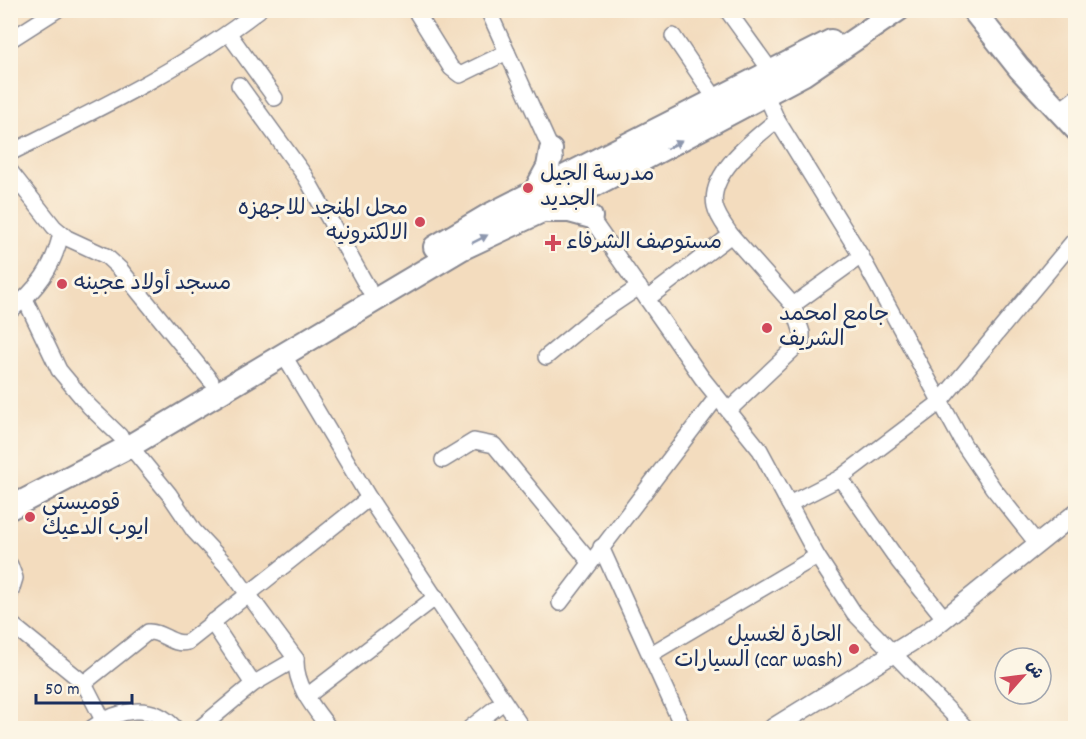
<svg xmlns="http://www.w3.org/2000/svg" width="1086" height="739" font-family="Dekko,'Playpen Sans Arabic',sans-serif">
<rect width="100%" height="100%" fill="#fcf5e5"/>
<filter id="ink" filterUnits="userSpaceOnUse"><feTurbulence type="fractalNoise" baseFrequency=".0167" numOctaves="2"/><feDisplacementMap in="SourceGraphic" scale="12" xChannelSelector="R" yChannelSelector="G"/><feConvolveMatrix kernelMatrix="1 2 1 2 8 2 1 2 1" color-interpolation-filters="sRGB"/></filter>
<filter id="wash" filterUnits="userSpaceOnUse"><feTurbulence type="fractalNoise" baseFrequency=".008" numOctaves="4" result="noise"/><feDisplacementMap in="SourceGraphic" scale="24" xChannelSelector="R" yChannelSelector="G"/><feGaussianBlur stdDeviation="1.35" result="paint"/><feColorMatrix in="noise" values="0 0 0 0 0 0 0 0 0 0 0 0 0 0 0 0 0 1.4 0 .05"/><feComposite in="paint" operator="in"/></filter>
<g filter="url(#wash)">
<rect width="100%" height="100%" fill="#f3dcbe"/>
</g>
<g filter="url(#ink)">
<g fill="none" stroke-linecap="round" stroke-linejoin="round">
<g stroke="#87868e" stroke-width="18">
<g id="minor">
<path d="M 415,10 L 451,68 L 460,75 L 507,52"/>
<path d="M 488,10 L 555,158"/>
<path d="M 727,10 L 771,71"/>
<path d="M 229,34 L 275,98"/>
<path d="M 673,36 L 715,98"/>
<path d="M 10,40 L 57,10"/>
<path d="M 239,85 L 305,176 L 368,288"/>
<path d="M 766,95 L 777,120 L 861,256 L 964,445 L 993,488 L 1036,542"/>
<path d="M 1067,105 L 1076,98"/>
<path d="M 10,153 C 96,110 183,69 259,10"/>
<path d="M 10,171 L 54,227 L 67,238 L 106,256 L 120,269 L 211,381"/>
<path d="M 585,210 L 702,378 L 760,450 L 817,556 L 854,613 L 966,728"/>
<path d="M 731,235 L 793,305"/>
<path d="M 25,299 L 59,370 L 89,406 L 120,436"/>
<path d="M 647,299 L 731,235 C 725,226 717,216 715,206 C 708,173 755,138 777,120"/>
<path d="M 10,311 C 37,290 54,267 61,233"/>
<path d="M 283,354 L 369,498 L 522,728"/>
<path d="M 546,357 L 593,318 L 639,287"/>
<path d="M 729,410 L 802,341 L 802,333 L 793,305 L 861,256"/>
<path d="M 130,446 L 169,494 L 194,531 L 228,567 L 296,659 C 295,686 314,708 329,728"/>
<path d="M 443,460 L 474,441 L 494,445 L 590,562"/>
<path d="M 840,478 L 899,562 L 945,619"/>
<path d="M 789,504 L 840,478 L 939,403 L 1076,238"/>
<path d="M 601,547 L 683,728"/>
<path d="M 10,565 L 15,578 L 10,594"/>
<path d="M 560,603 L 717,397"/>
<path d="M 212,622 L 253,684"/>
<path d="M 10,623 L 84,683 L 103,720"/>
<path d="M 651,654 L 817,556"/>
<path d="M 84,683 L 148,632 C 163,631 171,646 188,642 L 369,498"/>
<path d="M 307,696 L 436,597"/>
<path d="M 92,728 C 118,709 152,702 175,728"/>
<path d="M 200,728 L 253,684 L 296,659"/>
<path d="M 470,728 L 503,702"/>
</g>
</g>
<g stroke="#87868e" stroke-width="21">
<path id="tertiary" d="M 773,728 L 929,631 L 1076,513"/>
</g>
<g stroke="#87868e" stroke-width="26">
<g id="primary">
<path d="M 973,10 L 1019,68 L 1076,129"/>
<path d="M 534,193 L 548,167 L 551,150"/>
<path d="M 547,211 L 569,211 L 591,217"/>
<path d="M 435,247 L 489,215 L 831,41"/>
<path d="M 10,508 L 130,446 L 461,249 L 574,196 L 804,74 L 898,10"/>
</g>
</g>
<use href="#minor" stroke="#fff" stroke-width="15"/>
<use href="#tertiary" stroke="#fff" stroke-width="18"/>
<use href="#primary" stroke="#fff" stroke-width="22"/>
</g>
<defs><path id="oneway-solid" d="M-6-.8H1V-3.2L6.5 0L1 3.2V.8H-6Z" transform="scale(1.5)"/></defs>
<g fill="#8d97ae">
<use href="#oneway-solid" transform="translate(674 145) rotate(-27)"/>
<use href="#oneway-solid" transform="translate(480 239) rotate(-27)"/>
</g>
</g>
<g fill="#d1495b" stroke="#fcf5e5" stroke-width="2">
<circle cx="528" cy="188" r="6"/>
<circle cx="420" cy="222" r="6"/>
<path d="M550 234h6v6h6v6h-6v6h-6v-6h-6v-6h6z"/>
<circle cx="62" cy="284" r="6"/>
<circle cx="767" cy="328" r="6"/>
<circle cx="30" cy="517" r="6"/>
<circle cx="854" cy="649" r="6"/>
</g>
<g text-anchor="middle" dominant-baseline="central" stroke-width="6" stroke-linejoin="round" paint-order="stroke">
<g font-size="22" fill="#1b2f5e" stroke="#fcf5e5" text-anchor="start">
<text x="540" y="175">مدرسة الجيل<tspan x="540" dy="25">الجديد</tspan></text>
<text x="408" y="209" text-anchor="end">محل المنجد للاجهزه<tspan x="408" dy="25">الالكترونيه</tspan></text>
<text x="566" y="243">مستوصف الشرفاء</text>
<text x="74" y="284">مسجد أولاد عجينه</text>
<text x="779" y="315">جامع امحمد<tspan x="779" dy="25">الشريف</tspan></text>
<text x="42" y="504">قوميستي<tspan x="42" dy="25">ايوب الدعيك</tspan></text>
<text x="842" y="636" text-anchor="end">الحارة لغسيل<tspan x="842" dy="25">السيارات (car wash)</tspan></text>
</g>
</g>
<rect width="1086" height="739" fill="none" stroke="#fcf5e5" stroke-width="36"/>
<g transform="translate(1023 676) rotate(62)"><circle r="28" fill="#fcf5e5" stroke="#a2a6af" stroke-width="1.5"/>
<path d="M0-4.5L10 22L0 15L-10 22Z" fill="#d1495b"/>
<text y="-9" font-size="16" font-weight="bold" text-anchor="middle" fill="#1b2f5e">ش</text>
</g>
<path d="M36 694v9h96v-9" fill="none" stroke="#1b2f5e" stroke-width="3"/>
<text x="45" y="694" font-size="18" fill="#1b2f5e" stroke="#fcf5e5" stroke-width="4.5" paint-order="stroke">50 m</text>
</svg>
